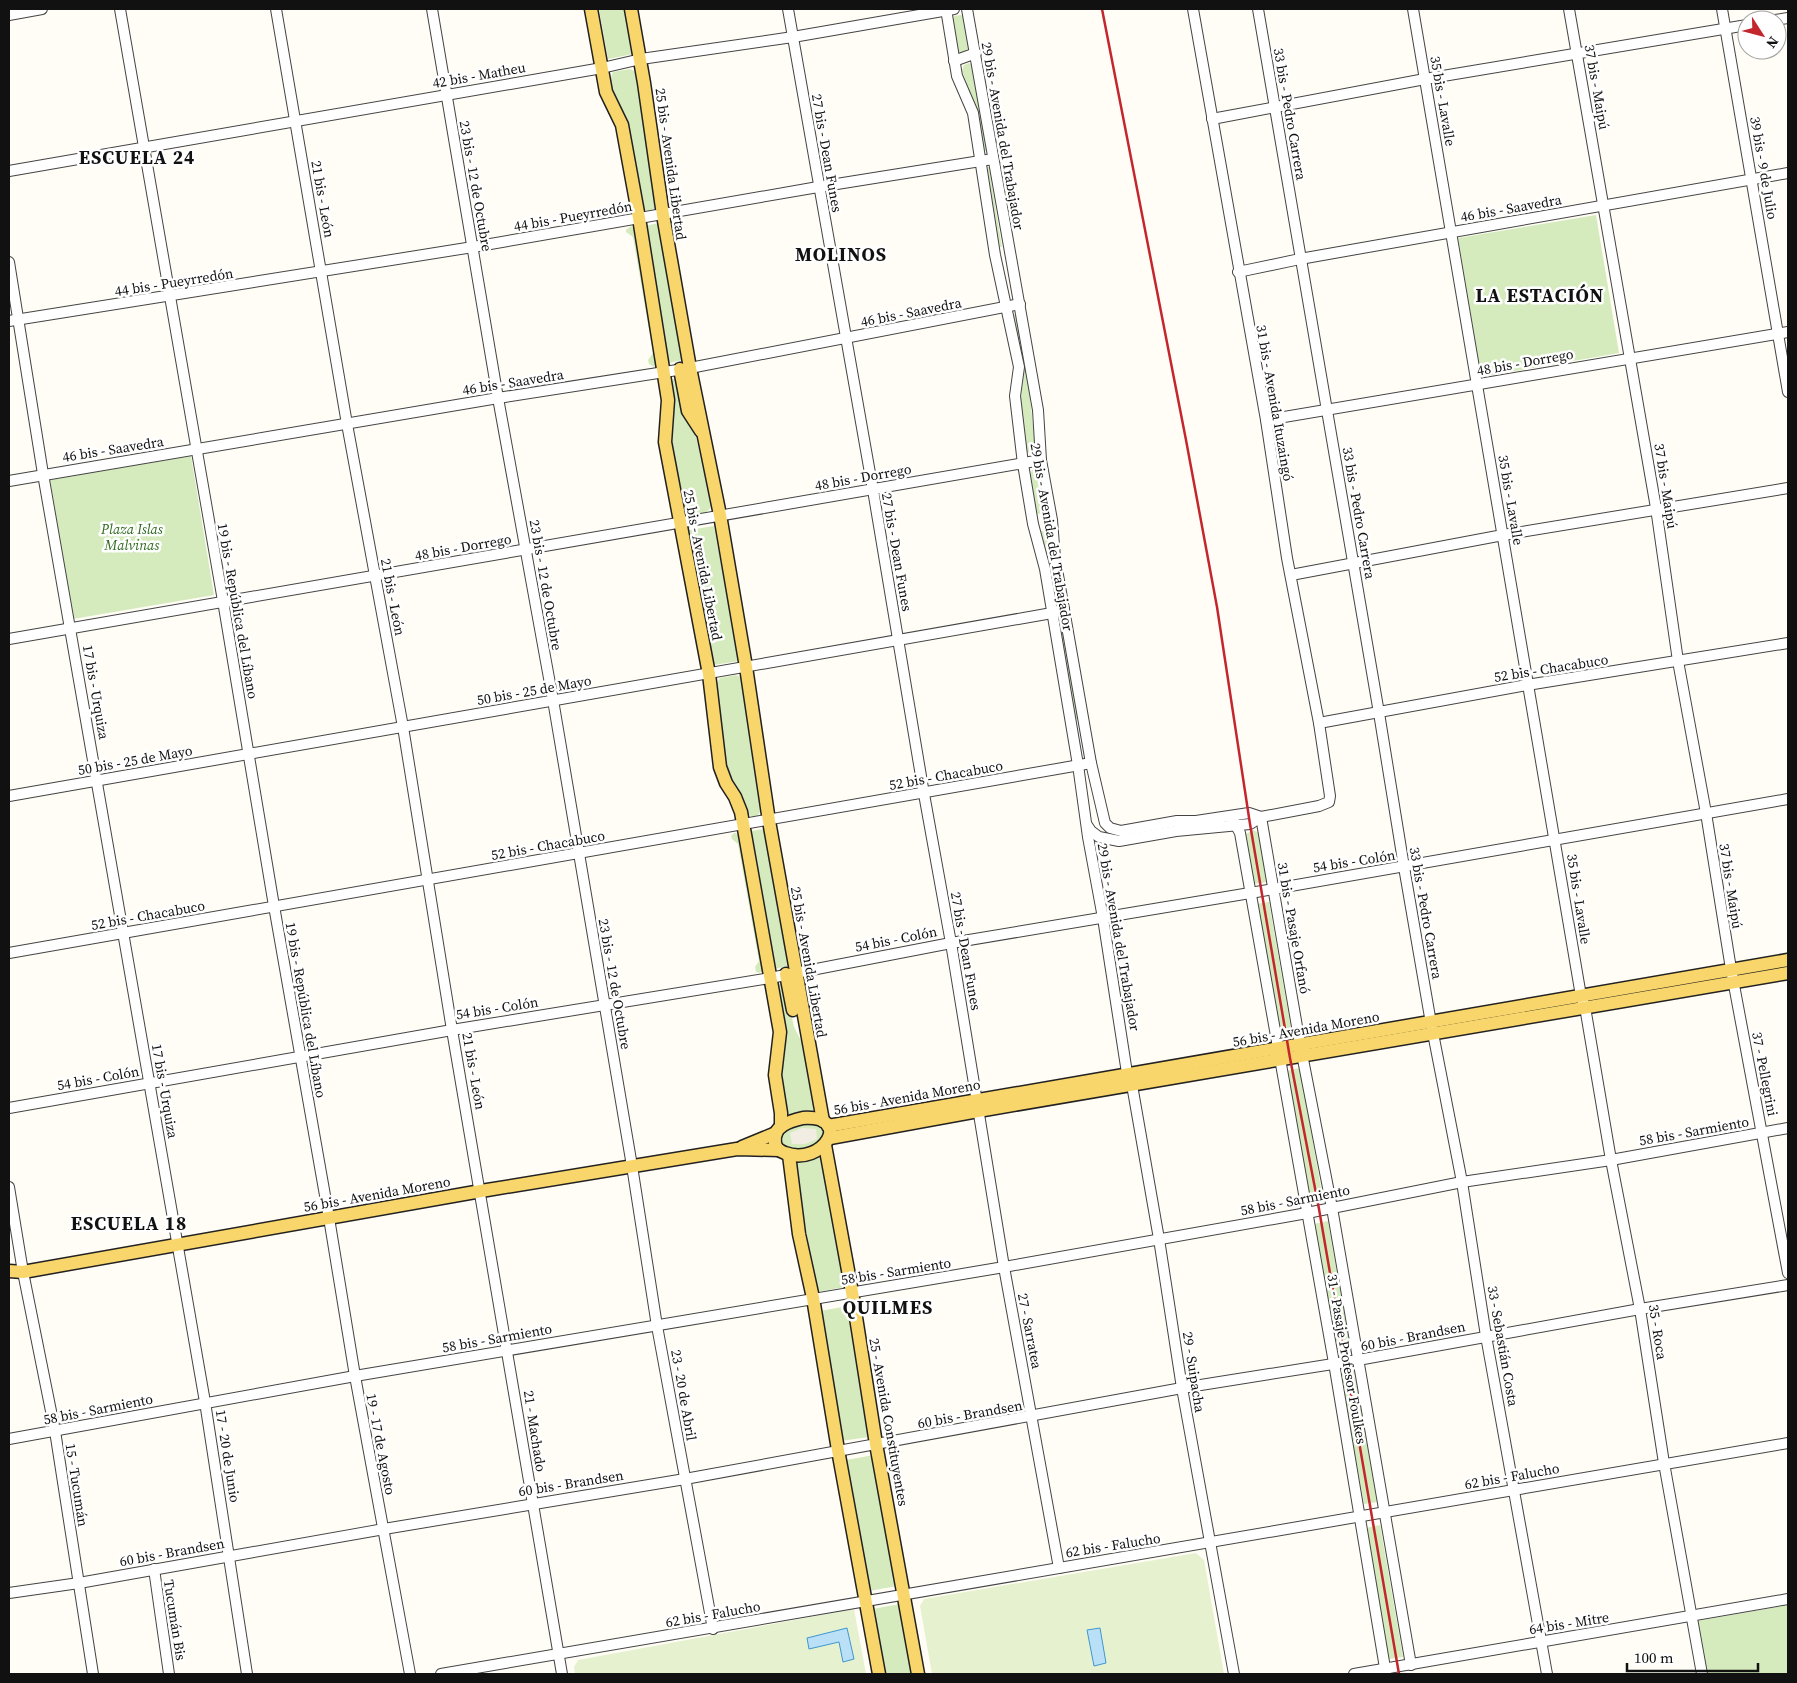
<svg xmlns="http://www.w3.org/2000/svg" width="1797" height="1683" font-family="'Source Serif 4',serif">
<rect width="100%" height="100%" fill="#fffdf5"/>
<g fill="#d5ebbd">
<path d="M 599,9 L 625,9 L 633,54 L 608,59 Z"/>
<path d="M 961,15 L 963,16 L 969,48 L 962,53 L 958,52 L 953,18 L 954,16 Z"/>
<path d="M 969,63 L 972,65 L 987,151 L 984,151 L 978,113 L 962,71 L 964,65 Z"/>
<path d="M 630,69 L 634,71 L 637,76 L 656,202 L 654,209 L 649,211 L 644,210 L 632,151 L 631,134 L 612,91 L 610,80 L 613,72 Z"/>
<path d="M 987,167 L 989,167 L 1002,247 L 1000,247 Z"/>
<path d="M 1596,215 L 1619,353 L 1481,377 L 1458,238 Z"/>
<path d="M 659,223 L 682,360 L 669,363 L 645,226 Z"/>
<path d="M 631,226 L 635,230 L 657,363 L 654,367 L 649,364 L 648,360 L 653,353 L 633,237 L 626,232 L 626,230 Z"/>
<path d="M 1016,314 L 1029,387 L 1035,446 L 1035,450 L 1031,453 L 1027,452 L 1020,408 L 1024,368 L 1014,315 Z"/>
<path d="M 675,376 L 678,376 L 697,440 L 711,500 C 713,514 701,514 690,516 L 684,510 L 670,444 L 674,414 L 672,382 Z"/>
<path d="M 191,456 L 214,595 L 73,619 L 50,480 Z"/>
<path d="M 1033,469 L 1038,472 L 1045,513 L 1037,514 L 1030,474 Z"/>
<path d="M 714,526 L 739,661 L 714,665 L 689,530 Z"/>
<path d="M 1048,530 L 1050,560 L 1057,604 L 1055,604 L 1041,531 Z"/>
<path d="M 1060,620 L 1078,719 L 1076,719 L 1058,621 Z"/>
<path d="M 736,675 L 740,677 L 742,681 L 762,809 L 757,817 L 754,818 L 747,813 L 743,800 L 727,770 L 716,685 L 720,678 Z"/>
<path d="M 764,829 L 788,966 L 774,969 L 751,831 Z"/>
<path d="M 1253,830 L 1259,833 L 1267,882 L 1253,884 L 1246,834 Z"/>
<path d="M 734,833 L 736,833 L 740,838 L 764,970 L 759,973 L 756,972 L 755,967 L 759,961 L 738,844 L 732,839 L 731,836 Z"/>
<path d="M 1269,902 L 1292,1034 L 1278,1037 L 1256,904 Z"/>
<path d="M 781,981 L 784,981 L 794,1027 L 804,1046 L 815,1104 L 812,1112 L 791,1116 L 787,1115 L 780,1076 L 785,1042 L 778,987 Z"/>
<path d="M 1300,1068 L 1323,1200 L 1310,1202 L 1286,1071 Z"/>
<path d="M 809,1123 L 817,1124 L 826,1130 L 822,1143 C 807,1148 793,1155 781,1142 C 780,1127 797,1126 809,1123 Z"/>
<path d="M 822,1156 L 845,1287 L 817,1292 L 794,1161 Z"/>
<path d="M 1328,1221 L 1351,1353 L 1337,1356 L 1314,1224 Z"/>
<path d="M 848,1306 L 869,1437 L 841,1441 L 820,1311 Z"/>
<path d="M 1354,1370 L 1377,1502 L 1364,1504 L 1340,1373 Z"/>
<path d="M 874,1455 L 897,1586 L 869,1591 L 846,1460 Z"/>
<path d="M 1380,1525 L 1403,1657 L 1389,1659 L 1366,1528 Z"/>
<path d="M 900,1604 L 912,1674 L 885,1674 L 872,1609 Z"/>
<path d="M 1788,1605 L 1788,1674 L 1707,1674 L 1697,1621 Z"/>
</g>
<g fill="#e6f2cf">
<path d="M 1196,1553 L 1204,1560 L 1224,1674 L 932,1674 L 920,1606 L 924,1599 Z"/>
<path d="M 854,1609 L 866,1674 L 575,1674 L 574,1667 L 578,1660 Z"/>
</g>
<path fill="#f1ede2" d="M 802,1128 L 816,1129 L 817,1139 L 805,1144 L 792,1144 L 790,1133 Z"/>
<g fill="#b9e0f7" stroke="#3f96cf">
<path d="M 847,1628 L 854,1659 L 843,1662 L 839,1642 L 809,1649 L 807,1638 Z"/>
<path d="M 1100,1628 L 1106,1663 L 1094,1666 L 1087,1630 Z"/>
</g>
<g fill="none" stroke-linecap="round" stroke-linejoin="round">
<g stroke="#444" stroke-width="12">
<g id="minor">
<path d="M 120,9 L 223,601 L 274,906 L 329,1218 L 355,1376 L 410,1674"/>
<path d="M 276,9 L 347,424 L 403,727 L 452,1030 L 562,1674"/>
<path d="M 432,9 L 498,398 L 553,700 L 632,1166 L 657,1326 L 713,1629"/>
<path d="M 788,9 L 873,490 L 924,794 L 951,943 L 1004,1267 L 1059,1568"/>
<path d="M 946,9 L 957,76 L 973,113 L 995,255 L 1019,367 L 1015,396 L 1023,464 L 1033,524 L 1045,569 L 1078,765 L 1088,837 L 1103,918 L 1127,1073 L 1132,1085 L 1159,1239 L 1182,1388 L 1234,1674"/>
<path d="M 967,9 L 1038,410 L 1041,460 L 1052,520 L 1055,558 L 1091,763 L 1105,823 L 1110,828 L 1121,831 L 1177,821 L 1196,821 L 1249,813 L 1261,817"/>
<path d="M 1258,9 L 1379,713 L 1404,867 L 1431,1023 L 1462,1182 L 1486,1336 L 1547,1674"/>
<path d="M 1413,9 L 1581,996 L 1585,1007 L 1611,1160 L 1640,1309 L 1664,1463 L 1702,1674"/>
<path d="M 1569,9 L 1656,508 L 1678,661 L 1706,813 L 1731,969 L 1788,1273"/>
<path d="M 1722,9 L 1788,392"/>
<path d="M 9,15 L 42,9"/>
<path d="M 1775,20 L 1788,18"/>
<path d="M 954,61 L 976,53"/>
<path d="M 1212,119 L 1425,79 L 1747,25"/>
<path d="M 9,171 L 602,68 L 641,59 L 793,37 L 954,9"/>
<path d="M 9,262 L 43,474 L 205,1402 L 247,1674"/>
<path d="M 1238,272 L 1300,259 L 1788,173"/>
<path d="M 9,321 L 473,247 L 818,187 L 993,159"/>
<path d="M 1266,420 L 1788,332"/>
<path d="M 9,481 L 498,398 L 690,368 L 1020,304"/>
<path d="M 1291,575 L 1503,535 L 1788,488"/>
<path d="M 9,639 L 1041,460"/>
<path d="M 1319,723 L 1527,685 L 1788,643"/>
<path d="M 9,796 L 1052,613 L 1064,609"/>
<path d="M 1261,817 L 1300,1044 L 1332,1208 L 1411,1665"/>
<path d="M 1234,822 L 1240,833 L 1334,1363 L 1386,1674"/>
<path d="M 1087,825 L 1091,831 L 1099,837 L 1119,841 L 1176,831 L 1250,824 L 1261,817 L 1319,806 L 1329,802 L 1330,796 L 1319,723 L 1287,558 L 1266,420 L 1193,9"/>
<path d="M 9,953 C 369,890 730,828 1091,763"/>
<path d="M 9,1108 L 452,1030 L 770,978 L 951,943 L 1262,891 L 1788,799"/>
<path d="M 9,1187 L 23,1272 L 55,1431 L 93,1674"/>
<path d="M 9,1439 L 355,1376 L 1004,1267 L 1307,1213 L 1462,1182 L 1611,1160 L 1788,1128"/>
<path d="M 154,1569 L 169,1674"/>
<path d="M 9,1593 L 79,1583 L 384,1529 L 685,1479 L 1182,1388 L 1358,1360 L 1640,1309 L 1788,1285"/>
<path d="M 441,1674 L 1788,1443"/>
<path d="M 1354,1674 L 1788,1599"/>
</g>
</g>
<g stroke="#222" stroke-width="15">
<g id="major">
<path d="M 591,9 L 606,92 L 622,125 L 639,218 L 668,400 L 665,442 L 709,674 L 720,767 L 726,783 L 735,797 L 741,812 L 780,1032 L 775,1075 L 781,1113 L 781,1126"/>
<path d="M 631,9 L 644,83 L 663,215 L 690,368 L 720,515 L 746,667 L 769,821 L 823,1121"/>
<path d="M 680,369 L 688,411 L 701,431"/>
<path d="M 786,974 L 793,1010"/>
<path d="M 803,1118 C 855,1115 823,1167 785,1153 C 780,1151 776,1149 775,1143 C 772,1126 790,1121 803,1118 Z"/>
<path d="M 828,1126 L 1788,960"/>
<path d="M 830,1138 L 978,1111 L 1788,973"/>
<path d="M 825,1145 L 852,1292 L 876,1444 L 918,1674"/>
<path d="M 742,1147 L 776,1133"/>
<path d="M 789,1155 L 799,1234 L 813,1298 L 838,1450 L 879,1674"/>
<path d="M 9,1271 L 23,1272 L 481,1191 L 737,1149 L 779,1150"/>
</g>
</g>
<use href="#minor" stroke="#fff" stroke-width="10"/>
<use href="#major" stroke="#f9d66b" stroke-width="12"/>
<path stroke="#c4262e" stroke-width="2.5" d="M 1102,9 L 1186,440 L 1217,607 L 1250,824 L 1290,1058 L 1319,1209 L 1399,1674"/>
</g>
<g text-anchor="middle" dominant-baseline="central" stroke-width="5" stroke-linejoin="round" paint-order="stroke">
<g font-size="14" fill="#111" stroke="#fff">
<text transform="translate(479 75) rotate(-10)">42 bis - Matheu</text>
<text transform="translate(1597 87) rotate(80)">37 bis - Maipú</text>
<text transform="translate(1443 101) rotate(80)">35 bis - Lavalle</text>
<text transform="translate(1290 114) rotate(80)">33 bis - Pedro Carrera</text>
<text transform="translate(1003 136) rotate(80)">29 bis - Avenida del Trabajador</text>
<text transform="translate(827 153) rotate(80)">27 bis - Dean Funes</text>
<text transform="translate(671 164) rotate(82)">25 bis - Avenida Libertad</text>
<text transform="translate(1764 168) rotate(80)">39 bis - 9 de Julio</text>
<text transform="translate(476 186) rotate(80)">23 bis - 12 de Octubre</text>
<text transform="translate(323 199) rotate(80)">21 bis - León</text>
<text transform="translate(1511 208) rotate(-10)">46 bis - Saavedra</text>
<text transform="translate(573 216) rotate(-10)">44 bis - Pueyrredón</text>
<text transform="translate(174 282) rotate(-9)">44 bis - Pueyrredón</text>
<text transform="translate(911 312) rotate(-11)">46 bis - Saavedra</text>
<text transform="translate(1525 362) rotate(-10)">48 bis - Dorrego</text>
<text transform="translate(513 382) rotate(-9)">46 bis - Saavedra</text>
<text transform="translate(1275 403) rotate(80)">31 bis - Avenida Ituzaingó</text>
<text transform="translate(113 449) rotate(-9)">46 bis - Saavedra</text>
<text transform="translate(863 477) rotate(-10)">48 bis - Dorrego</text>
<text transform="translate(1666 486) rotate(81)">37 bis - Maipú</text>
<text transform="translate(1511 500) rotate(80)">35 bis - Lavalle</text>
<text transform="translate(1359 513) rotate(80)">33 bis - Pedro Carrera</text>
<text transform="translate(1052 537) rotate(80)">29 bis - Avenida del Trabajador</text>
<text transform="translate(463 547) rotate(-10)">48 bis - Dorrego</text>
<text transform="translate(897 552) rotate(80)">27 bis - Dean Funes</text>
<text transform="translate(703 565) rotate(79)">25 bis - Avenida Libertad</text>
<text transform="translate(546 585) rotate(80)">23 bis - 12 de Octubre</text>
<text transform="translate(393 597) rotate(79)">21 bis - León</text>
<text transform="translate(238 611) rotate(80)">19 bis - República del Líbano</text>
<text transform="translate(1551 668) rotate(-9)">52 bis - Chacabuco</text>
<text transform="translate(534 690) rotate(-10)">50 bis - 25 de Mayo</text>
<text transform="translate(96 692) rotate(80)">17 bis - Urquiza</text>
<text transform="translate(135 760) rotate(-10)">50 bis - 25 de Mayo</text>
<text transform="translate(946 775) rotate(-10)">52 bis - Chacabuco</text>
<text transform="translate(548 845) rotate(-10)">52 bis - Chacabuco</text>
<text transform="translate(1354 861) rotate(-9)">54 bis - Colón</text>
<text transform="translate(1731 886) rotate(81)">37 bis - Maipú</text>
<text transform="translate(1579 899) rotate(81)">35 bis - Lavalle</text>
<text transform="translate(1426 913) rotate(80)">33 bis - Pedro Carrera</text>
<text transform="translate(148 915) rotate(-10)">52 bis - Chacabuco</text>
<text transform="translate(1294 928) rotate(80)">31 bis - Pasaje Orfanó</text>
<text transform="translate(1119 937) rotate(80)">29 bis - Avenida del Trabajador</text>
<text transform="translate(896 939) rotate(-11)">54 bis - Colón</text>
<text transform="translate(966 951) rotate(80)">27 bis - Dean Funes</text>
<text transform="translate(809 962) rotate(80)">25 bis - Avenida Libertad</text>
<text transform="translate(615 984) rotate(80)">23 bis - 12 de Octubre</text>
<text transform="translate(497 1008) rotate(-9)">54 bis - Colón</text>
<text transform="translate(306 1010) rotate(80)">19 bis - República del Líbano</text>
<text transform="translate(1306 1029) rotate(-10)">56 bis - Avenida Moreno</text>
<text transform="translate(474 1071) rotate(80)">21 bis - León</text>
<text transform="translate(1765 1074) rotate(79)">37 - Pellegrini</text>
<text transform="translate(98 1078) rotate(-10)">54 bis - Colón</text>
<text transform="translate(165 1091) rotate(80)">17 bis - Urquiza</text>
<text transform="translate(907 1097) rotate(-10)">56 bis - Avenida Moreno</text>
<text transform="translate(1694 1131) rotate(-10)">58 bis - Sarmiento</text>
<text transform="translate(377 1194) rotate(-10)">56 bis - Avenida Moreno</text>
<text transform="translate(1295 1200) rotate(-11)">58 bis - Sarmiento</text>
<text transform="translate(896 1271) rotate(-9)">58 bis - Sarmiento</text>
<text transform="translate(1030 1331) rotate(79)">27 - Sarratea</text>
<text transform="translate(1658 1332) rotate(81)">35 - Roca</text>
<text transform="translate(1413 1336) rotate(-11)">60 bis - Brandsen</text>
<text transform="translate(497 1338) rotate(-10)">58 bis - Sarmiento</text>
<text transform="translate(1503 1346) rotate(80)">33 - Sebastián Costa</text>
<text transform="translate(1347 1359) rotate(80)">31 - Pasaje Profesor Foulkes</text>
<text transform="translate(1194 1372) rotate(81)">29 - Suipacha</text>
<text transform="translate(684 1395) rotate(80)">23 - 20 de Abril</text>
<text transform="translate(98 1409) rotate(-11)">58 bis - Sarmiento</text>
<text transform="translate(970 1414) rotate(-10)">60 bis - Brandsen</text>
<text transform="translate(889 1422) rotate(80)">25 - Avenida Constituyentes</text>
<text transform="translate(535 1431) rotate(81)">21 - Machado</text>
<text transform="translate(381 1444) rotate(79)">19 - 17 de Agosto</text>
<text transform="translate(228 1456) rotate(81)">17 - 20 de Junio</text>
<text transform="translate(1512 1476) rotate(-10)">62 bis - Falucho</text>
<text transform="translate(571 1483) rotate(-9)">60 bis - Brandsen</text>
<text transform="translate(77 1485) rotate(81)">15 - Tucumán</text>
<text transform="translate(1113 1545) rotate(-9)">62 bis - Falucho</text>
<text transform="translate(172 1552) rotate(-10)">60 bis - Brandsen</text>
<text transform="translate(713 1614) rotate(-10)">62 bis - Falucho</text>
<text transform="translate(175 1620) rotate(81)">Tucumán Bis</text>
<text transform="translate(1569 1623) rotate(-9)">64 bis - Mitre</text>
</g>
<g font-size="14" font-style="italic" fill="#2f6b1f" stroke="#fff">
<text x="132" y="529">Plaza Islas<tspan x="132" dy="16">Malvinas</tspan></text>
</g>
<g font-size="19" font-weight="bold" letter-spacing="1" fill="#111" stroke="#fff">
<text x="137" y="157">ESCUELA 24</text>
<text x="841" y="254">MOLINOS</text>
<text x="1540" y="295">LA ESTACIÓN</text>
<text x="129" y="1223">ESCUELA 18</text>
<text x="888" y="1307">QUILMES</text>
</g>
</g>
<rect width="1797" height="1683" fill="none" stroke="#111111" stroke-width="20"/>
<g transform="translate(1762 35) rotate(126)"><circle r="24" fill="#ffffff" stroke="#a0a0a0"/>
<path d="M0-4L9 19L0 12L-9 19Z" fill="#c4262e"/>
<text y="-8" font-size="14" font-weight="bold" text-anchor="middle" fill="#111111">N</text>
</g>
<path d="M1627 1663v8h131v-8" fill="none" stroke="#111111" stroke-width="2.5"/>
<text x="1634" y="1663" font-size="15" fill="#111111" stroke="#ffffff" stroke-width="4" paint-order="stroke">100 m</text>
</svg>
